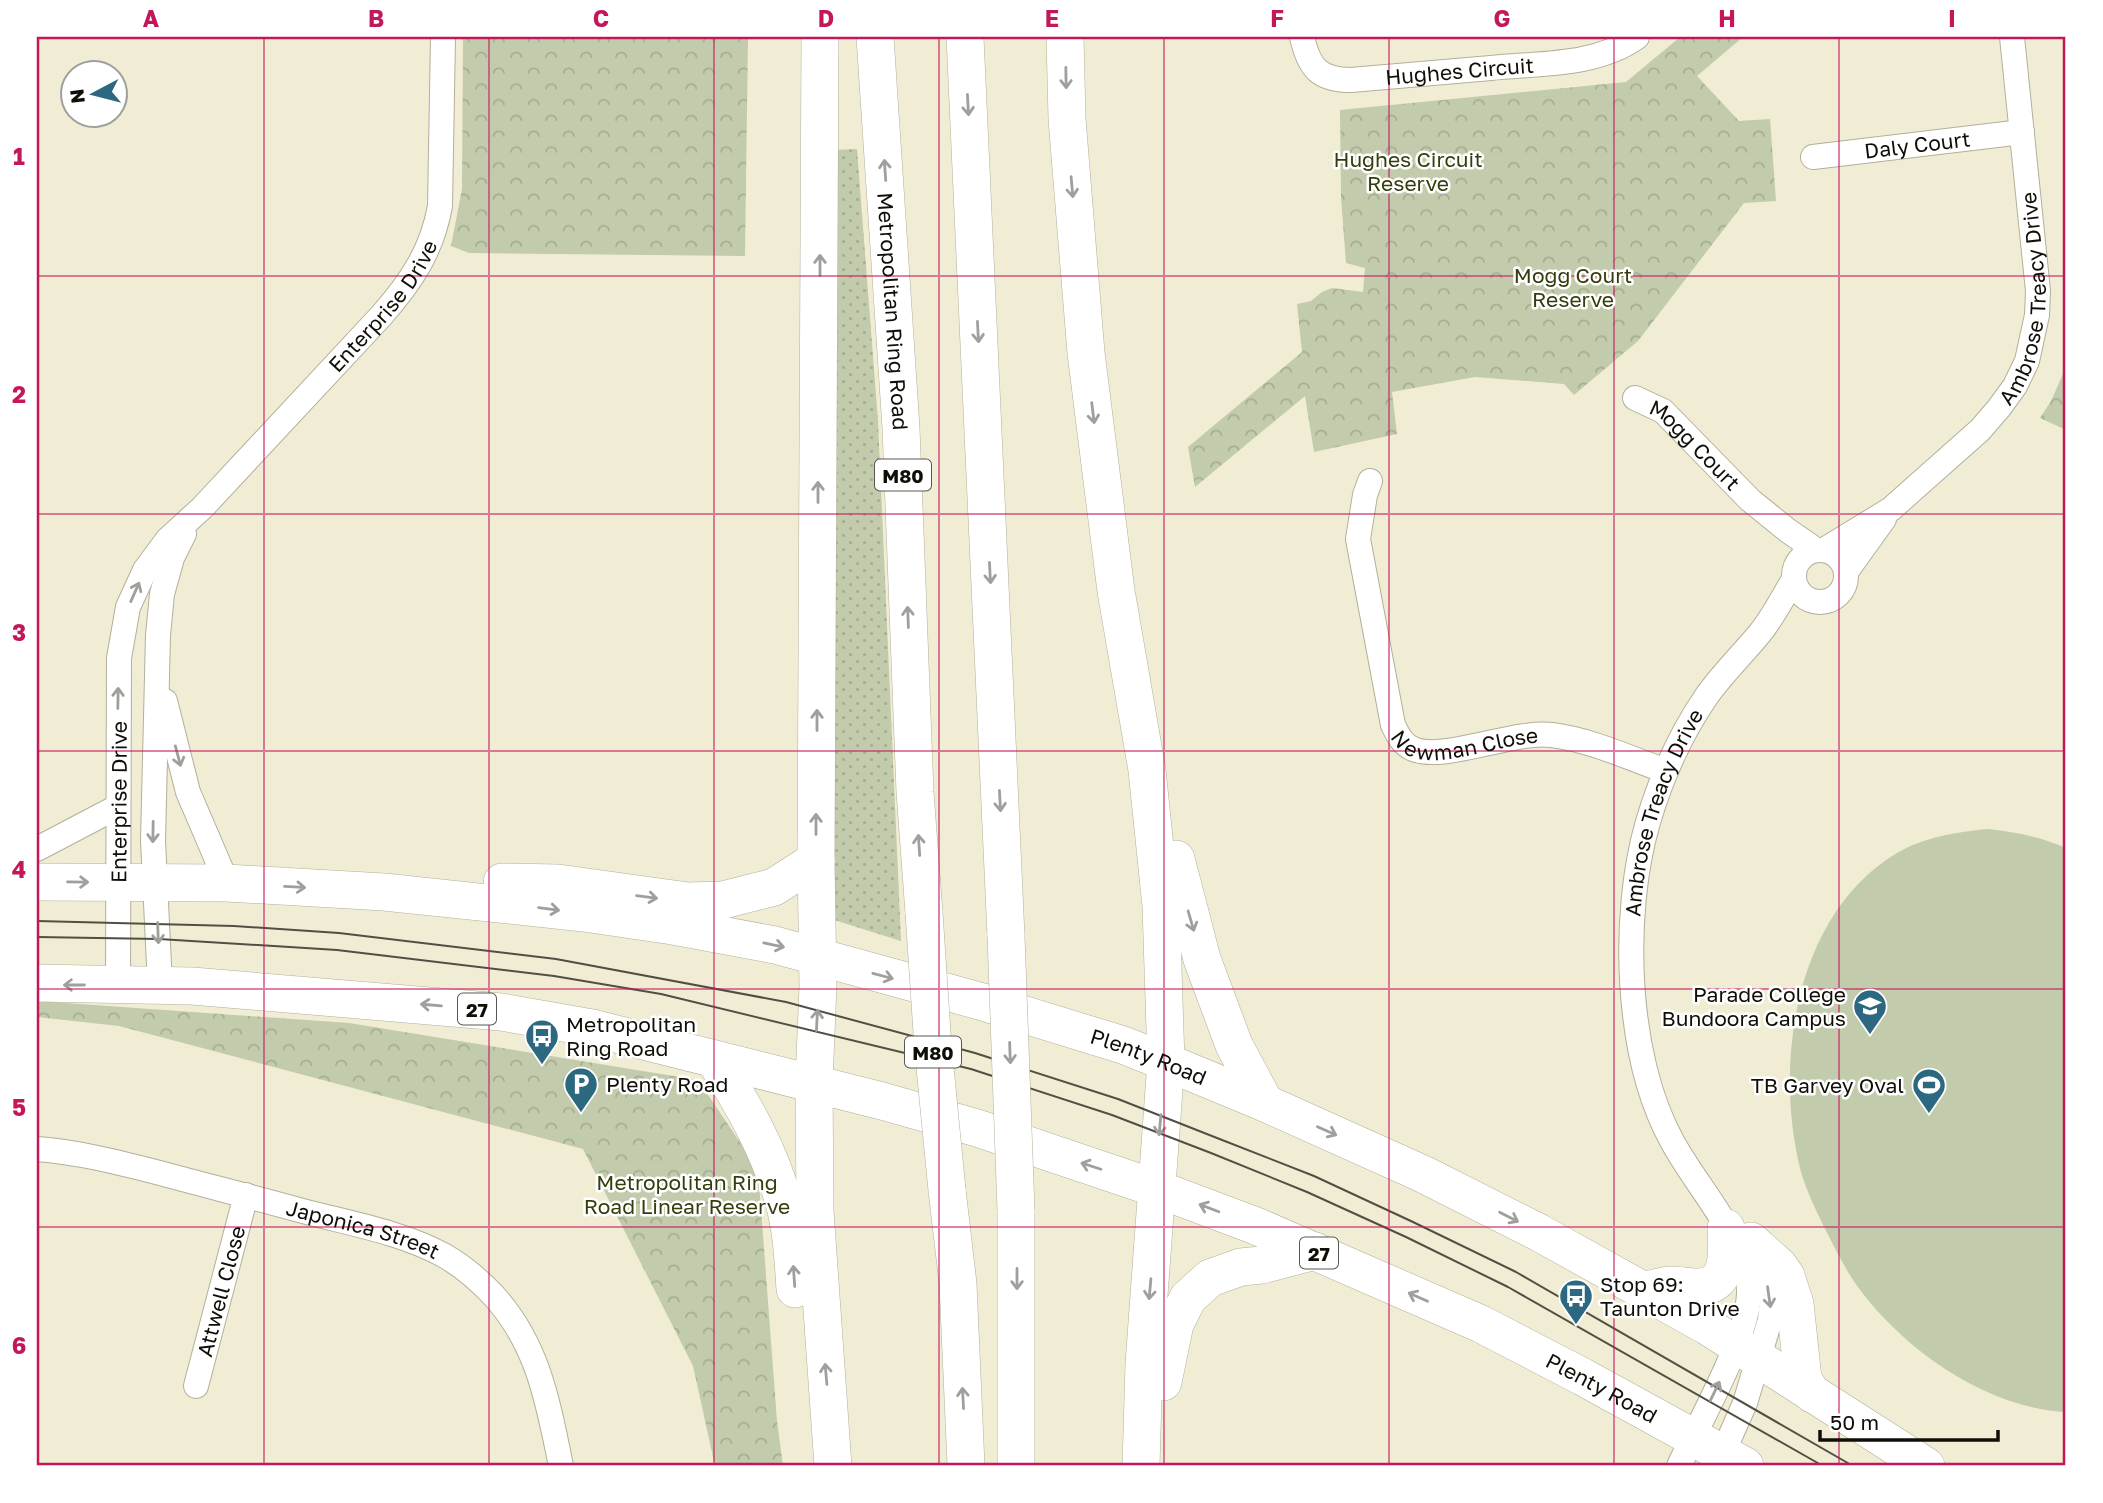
<svg xmlns="http://www.w3.org/2000/svg" width="2103" height="1503" font-family="'Golos Text',sans-serif">
<defs>
<pattern id="grass-dots" width="8" height="8" patternUnits="userSpaceOnUse" patternTransform="scale(1.75)"><rect width="8" height="8" fill="#c2cbac"/><path d="M2 2h.1M6 6h.1" fill="none" stroke="#a6ad92" stroke-width="1.8" stroke-linecap="round"/></pattern>
<pattern id="park-crowns" width="20" height="18" patternUnits="userSpaceOnUse" patternTransform="scale(1.75)"><rect width="20" height="18" fill="#c2cbac"/><path d="M2 6a3 3 0 1 1 6 0M12 15a3 3 0 1 1 6 0" fill="none" stroke="#a6ad92"/></pattern>
</defs>
<rect width="100%" height="100%" fill="#f1edd5"/>
<path fill="url(#grass-dots)" d="M 857,149 L 878,421 L 901,941 L 831,919 L 833,150 Z"/>
<g fill="url(#park-crowns)">
<path d="M 463,37 L 748,37 L 745,256 L 469,253 L 451,246 L 462,189 Z"/>
<path d="M 1680,37 L 1743,37 L 1697,76 L 1739,121 L 1770,119 L 1776,201 L 1744,203 L 1638,341 L 1574,395 L 1564,384 L 1475,377 L 1392,392 L 1397,434 L 1314,452 L 1305,396 L 1195,487 L 1188,447 L 1302,352 L 1297,304 L 1311,301 L 1322,292 L 1332,288 L 1363,292 L 1365,268 L 1346,263 L 1341,198 L 1340,110 L 1626,82 Z"/>
<path d="M 2066,367 L 2066,430 L 2040,418 L 2051,401 Z"/>
<path d="M 37,1001 L 349,1023 L 698,1080 L 758,1169 L 777,1421 L 783,1466 L 715,1466 L 693,1366 L 583,1149 L 119,1026 L 37,1017 Z"/>
</g>
<path fill="#c2cbac" d="M 1988,829 C 2016,832 2041,837 2066,848 L 2066,1412 C 1985,1408 1901,1348 1855,1283 C 1843,1265 1834,1246 1824,1227 C 1815,1208 1805,1188 1800,1168 C 1774,1061 1795,914 1897,853 C 1924,837 1957,832 1988,829 Z"/>
<g fill="none" stroke-linecap="round" stroke-linejoin="round">
<g stroke="#b3af98" stroke-width="26">
<g id="minor">
<path id="s1" d="M 1302,37 C 1309,68 1319,80 1351,80 C 1398,76 1445,72 1491,68 C 1539,63 1597,66 1637,37"/>
<path id="s2" d="M 1813,157 L 2022,132"/>
<path id="s3" d="M 1635,398 L 1663,411 L 1750,500 L 1787,530 L 1816,550"/>
<path id="s4" d="M 1370,481 L 1365,495 L 1358,539 L 1393,725 C 1398,735 1402,744 1413,749 C 1444,762 1514,730 1552,735 C 1591,740 1629,758 1666,771"/>
<circle cx="1820" cy="576" r="26"/>
<path id="s5" d="M 1824,550 L 1891,509 L 1980,430 L 1999,408 L 2015,386 L 2027,361 L 2037,315 L 2038,291 L 2012,37"/>
<path d="M 1846,572 L 1884,519"/>
<path d="M 165,701 L 188,792 L 227,883"/>
<path d="M 37,849 L 117,807"/>
<path id="s6" d="M 118,984 L 119,658 L 128,607 L 145,570 L 168,539 L 202,508 L 381,316 C 411,282 432,251 440,206 L 443,37"/>
<path d="M 160,985 L 153,841 L 158,635 L 162,594 L 172,558 L 184,534"/>
<path id="s7" d="M 37,1149 C 77,1152 117,1162 156,1172 C 204,1185 252,1197 299,1210 C 347,1223 402,1232 445,1256 C 464,1267 480,1281 494,1296 C 539,1346 548,1403 561,1466"/>
<path id="s8" d="M 196,1386 L 246,1195"/>
<path id="s9" d="M 1679,1466 C 1699,1422 1750,1335 1749,1290 C 1748,1240 1695,1185 1672,1141 C 1625,1056 1621,914 1648,822 C 1661,778 1680,735 1706,697 C 1722,674 1742,655 1760,633 C 1773,617 1783,597 1794,579"/>
<path d="M 1717,1466 L 1745,1403 L 1770,1320 L 1772,1301 L 1765,1274 L 1755,1250"/>
</g>
</g>
<g stroke="#b3af98" stroke-width="38">
<g id="highway">
<path d="M 820,37 L 816,860 L 818,986 L 814,1082 L 815,1211 L 833,1466"/>
<path id="s10" d="M 875,37 L 901,428 L 915,792 L 924,913"/>
<path d="M 965,37 L 1006,936"/>
<path d="M 1065,37 L 1067,119 L 1086,353 L 1116,591 L 1147,770 L 1161,906 L 1166,1062 L 1144,1364 L 1141,1466"/>
<path d="M 1176,859 L 1202,959 L 1234,1045 L 1265,1103"/>
<path id="s11" d="M 37,882 L 227,883 L 384,892 L 584,913 L 673,926 L 775,945 L 983,1002 L 1123,1045 L 1166,1062 L 1265,1103 L 1423,1174 L 1538,1232 L 1707,1326 L 1926,1466"/>
<path d="M 502,882 L 558,883 L 688,901 L 723,900 L 774,887 L 816,860"/>
<path id="s12" d="M 37,983 L 192,986 L 501,1012 L 592,1028 L 882,1101 L 977,1128 L 1155,1188 L 1256,1226 L 1481,1324 L 1583,1377 L 1745,1466"/>
<path d="M 714,1059 C 743,1104 770,1151 784,1203 C 792,1231 793,1261 795,1289"/>
<path d="M 947,1190 L 958,1284 L 966,1466"/>
<path d="M 1751,1241 L 1779,1266 L 1786,1276 L 1795,1304 L 1803,1379 L 1812,1394"/>
<path d="M 1643,1291 C 1652,1289 1661,1286 1670,1285 C 1679,1285 1688,1287 1697,1287 C 1731,1288 1727,1251 1726,1228"/>
<path d="M 1163,1382 L 1175,1324 L 1188,1298 L 1210,1278 L 1241,1267 L 1262,1265 L 1315,1251"/>
<path d="M 1016,1466 L 1016,1210"/>
</g>
</g>
<use href="#minor" stroke="#fff" stroke-width="24"/>
<use href="#highway" stroke="#fff" stroke-width="37"/>
<g stroke="#514f43" stroke-width="2">
<path d="M 37,921 L 234,926 L 339,933 L 556,959 L 786,1002 L 975,1053 L 1118,1099 L 1217,1138 L 1314,1176 L 1413,1222 L 1516,1272 L 1853,1466"/>
<path d="M 37,937 L 159,939 L 337,950 L 554,976 L 661,994 L 971,1069 L 1112,1115 L 1211,1153 L 1307,1192 L 1406,1237 L 1508,1287 L 1823,1466"/>
</g>
<g stroke="#b3af98" stroke-width="38" stroke-linecap="butt">
<g id="highway-bridge">
<path d="M 924,913 L 933,1047 L 947,1190"/>
<path d="M 1006,936 L 1016,1210"/>
</g>
</g>
<use href="#highway-bridge" stroke="#fff" stroke-width="37"/>
</g>
<defs><path id="oneway-shaft" d="M-6 0H5M1.5-3L5.5 0L1.5 3" fill="none" stroke-width="1.6" stroke-linecap="round" stroke-linejoin="round" transform="scale(1.75)"/></defs>
<g stroke="#9f9f9c">
<use href="#oneway-shaft" transform="translate(1066 78) rotate(89)"/>
<use href="#oneway-shaft" transform="translate(968 105) rotate(87)"/>
<use href="#oneway-shaft" transform="translate(885 170) rotate(-94)"/>
<use href="#oneway-shaft" transform="translate(1072 187) rotate(85)"/>
<use href="#oneway-shaft" transform="translate(820 265) rotate(-90)"/>
<use href="#oneway-shaft" transform="translate(978 332) rotate(87)"/>
<use href="#oneway-shaft" transform="translate(1093 413) rotate(83)"/>
<use href="#oneway-shaft" transform="translate(818 492) rotate(-90)"/>
<use href="#oneway-shaft" transform="translate(990 573) rotate(87)"/>
<use href="#oneway-shaft" transform="translate(135 592) rotate(-66)"/>
<use href="#oneway-shaft" transform="translate(908 617) rotate(-92)"/>
<use href="#oneway-shaft" transform="translate(118 698) rotate(-89)"/>
<use href="#oneway-shaft" transform="translate(817 720) rotate(-90)"/>
<use href="#oneway-shaft" transform="translate(178 756) rotate(75)"/>
<use href="#oneway-shaft" transform="translate(1000 801) rotate(87)"/>
<use href="#oneway-shaft" transform="translate(816 824) rotate(-90)"/>
<use href="#oneway-shaft" transform="translate(153 832) rotate(91)"/>
<use href="#oneway-shaft" transform="translate(919 845) rotate(-94)"/>
<use href="#oneway-shaft" transform="translate(78 882) rotate(1)"/>
<use href="#oneway-shaft" transform="translate(295 887) rotate(3)"/>
<use href="#oneway-shaft" transform="translate(647 897) rotate(7)"/>
<use href="#oneway-shaft" transform="translate(549 909) rotate(7)"/>
<use href="#oneway-shaft" transform="translate(1191 921) rotate(74)"/>
<use href="#oneway-shaft" transform="translate(158 933) rotate(88)"/>
<use href="#oneway-shaft" transform="translate(774 945) rotate(12)"/>
<use href="#oneway-shaft" transform="translate(883 976) rotate(15)"/>
<use href="#oneway-shaft" transform="translate(74 985) rotate(180)"/>
<use href="#oneway-shaft" transform="translate(431 1005) rotate(-175)"/>
<use href="#oneway-shaft" transform="translate(817 1020) rotate(-87)"/>
<use href="#oneway-shaft" transform="translate(1010 1053) rotate(88)"/>
<use href="#oneway-shaft" transform="translate(1160 1125) rotate(95)"/>
<use href="#oneway-shaft" transform="translate(1327 1131) rotate(24)"/>
<use href="#oneway-shaft" transform="translate(1091 1166) rotate(-162)"/>
<use href="#oneway-shaft" transform="translate(1209 1208) rotate(-159)"/>
<use href="#oneway-shaft" transform="translate(1509 1217) rotate(27)"/>
<use href="#oneway-shaft" transform="translate(794 1276) rotate(-94)"/>
<use href="#oneway-shaft" transform="translate(1017 1279) rotate(90)"/>
<use href="#oneway-shaft" transform="translate(1150 1289) rotate(95)"/>
<use href="#oneway-shaft" transform="translate(1418 1297) rotate(-156)"/>
<use href="#oneway-shaft" transform="translate(1769 1297) rotate(82)"/>
<use href="#oneway-shaft" transform="translate(826 1374) rotate(-95)"/>
<use href="#oneway-shaft" transform="translate(1715 1391) rotate(-64)"/>
<use href="#oneway-shaft" transform="translate(963 1398) rotate(-93)"/>
</g>
<path fill="none" stroke="#c2185b" stroke-width="2" stroke-opacity="0.55" d="M 264,37 L 264,1466M 489,37 L 489,1466M 714,37 L 714,1466M 939,37 L 939,1466M 1164,37 L 1164,1466M 1389,37 L 1389,1466M 1614,37 L 1614,1466M 1839,37 L 1839,1466M 37,276 L 2066,276M 37,514 L 2066,514M 37,751 L 2066,751M 37,989 L 2066,989M 37,1227 L 2066,1227"/>
<defs>
<g id="school-pin" transform="scale(1.75)"><path d="M0 17L-7.5 6A9.5 9.5 0 1 1 7.5 6Z" fill="#2c687f" stroke="#fff"/><path d="M0-5L7-2L0 1L-7-2ZM-4 1L0 2.5L4 1V4Q0 6-4 4Z" fill="#fff"/></g>
<g id="bus-pin" transform="scale(1.75)"><path d="M0 17L-7.5 6A9.5 9.5 0 1 1 7.5 6Z" fill="#2c687f" stroke="#fff"/><path d="M-5-6H5V4H4V6H2V4H-2V6H-4V4H-5ZM-3.5-4V0h7V-4ZM-3.5 1.2v1.5H-2V1.2ZM2 1.2v1.5H3.5V1.2Z" fill="#fff"/></g>
<g id="parking-pin" transform="scale(1.75)"><path d="M0 17L-7.5 6A9.5 9.5 0 1 1 7.5 6Z" fill="#2c687f" stroke="#fff"/><path d="M-3.5-5.5H1a3.5 3.5 0 0 1 0 7H-1V5.5H-3.5ZM-1-3.4V-.6H.8a1.4 1.4 0 0 0 0-2.8Z" fill="#fff"/></g>
<g id="stadium-pin" transform="scale(1.75)"><path d="M0 17L-7.5 6A9.5 9.5 0 1 1 7.5 6Z" fill="#2c687f" stroke="#fff"/><path d="M0-5a6.5 5 0 1 0 0 10a6.5 5 0 1 0 0-10ZM-3.5-1.8h7v3.6h-7Z" fill="#fff"/></g>
</defs>
<g fill-rule="evenodd">
<use href="#school-pin" x="1870" y="1006"/>
<use href="#bus-pin" x="542" y="1036"/>
<use href="#parking-pin" x="581" y="1084"/>
<use href="#stadium-pin" x="1929" y="1085"/>
<use href="#bus-pin" x="1576" y="1296"/>
</g>
<g text-anchor="middle" dominant-baseline="central" stroke-width="5" stroke-linejoin="round" paint-order="stroke">
<g fill="#fff" stroke="#585651" stroke-width="2">
<rect x="875" y="459.5" width="56" height="31" rx="5"/>
<rect x="458" y="993.5" width="38" height="31" rx="5"/>
<rect x="905" y="1036.5" width="56" height="31" rx="5"/>
<rect x="1300" y="1237.5" width="38" height="31" rx="5"/>
</g>
<g font-size="19" font-weight="bold" fill="#100e07">
<text x="903" y="475">M80</text>
<text x="477" y="1009">27</text>
<text x="933" y="1052">M80</text>
<text x="1319" y="1253">27</text>
</g>
<g font-size="21" fill="#100e07" stroke="#fff">
<text stroke="none"><textPath href="#s1" startOffset="182">Hughes Circuit</textPath></text>
<text stroke="none"><textPath href="#s2" startOffset="105">Daly Court</textPath></text>
<text stroke="none"><textPath href="#s5" startOffset="343">Ambrose Treacy Drive</textPath></text>
<text stroke="none"><textPath href="#s6" startOffset="775">Enterprise Drive</textPath></text>
<text stroke="none"><textPath href="#s10" startOffset="275">Metropolitan Ring Road</textPath></text>
<text stroke="none"><textPath href="#s3" startOffset="77">Mogg Court</textPath></text>
<text stroke="none"><textPath href="#s4" startOffset="332">Newman Close</textPath></text>
<text stroke="none"><textPath href="#s6" startOffset="182">Enterprise Drive</textPath></text>
<text stroke="none"><textPath href="#s9" startOffset="700">Ambrose Treacy Drive</textPath></text>
<text stroke="none"><textPath href="#s11" startOffset="1132">Plenty Road</textPath></text>
<text stroke="none"><textPath href="#s7" startOffset="336">Japonica Street</textPath></text>
<text stroke="none"><textPath href="#s8" startOffset="98">Attwell Close</textPath></text>
<text stroke="none"><textPath href="#s12" startOffset="1633">Plenty Road</textPath></text>
</g>
<g font-size="21" fill="#343e0c" stroke="#fff">
<text x="1408" y="159">Hughes Circuit<tspan x="1408" dy="24">Reserve</tspan></text>
<text x="1573" y="275">Mogg Court<tspan x="1573" dy="24">Reserve</tspan></text>
<text x="687" y="1182">Metropolitan Ring<tspan x="687" dy="24">Road Linear Reserve</tspan></text>
</g>
<g font-size="21" fill="#100e07" stroke="#fff" text-anchor="start">
<text x="1846" y="994" text-anchor="end">Parade College<tspan x="1846" dy="24">Bundoora Campus</tspan></text>
<text x="566" y="1024">Metropolitan<tspan x="566" dy="24">Ring Road</tspan></text>
<text x="606" y="1084">Plenty Road</text>
<text x="1904" y="1085" text-anchor="end">TB Garvey Oval</text>
<text x="1600" y="1284">Stop 69:<tspan x="1600" dy="24">Taunton Drive</tspan></text>
</g>
</g>
<rect width="2103" height="1503" fill="none" stroke="#ffffff" stroke-width="77"/>
<g transform="translate(94 94) rotate(263)"><circle r="33" fill="#ffffff" stroke="#9f9f9c" stroke-width="2"/>
<path d="M0-5L12 26L0 18L-12 26Z" fill="#2c687f"/>
<text y="-10" font-size="19" font-weight="bold" text-anchor="middle" fill="#100e07">N</text>
</g>
<path d="M1820 1430v10h178v-10" fill="none" stroke="#100e07" stroke-width="3.5"/>
<text x="1830" y="1430" font-size="21" fill="#100e07" stroke="#ffffff" stroke-width="5" paint-order="stroke">50 m</text>
<rect x="38" y="38" width="2026" height="1426" fill="none" stroke="#c2185b" stroke-width="2.5"/>
<g font-size="23" text-anchor="middle" font-weight="bold" fill="#c2185b">
<text x="151" y="27">A</text>
<text x="376" y="27">B</text>
<text x="601" y="27">C</text>
<text x="826" y="27">D</text>
<text x="1052" y="27">E</text>
<text x="1277" y="27">F</text>
<text x="1502" y="27">G</text>
<text x="1727" y="27">H</text>
<text x="1952" y="27">I</text>
<text x="19" y="165">1</text>
<text x="19" y="403">2</text>
<text x="19" y="641">3</text>
<text x="19" y="878">4</text>
<text x="19" y="1116">5</text>
<text x="19" y="1354">6</text>
</g>
</svg>
